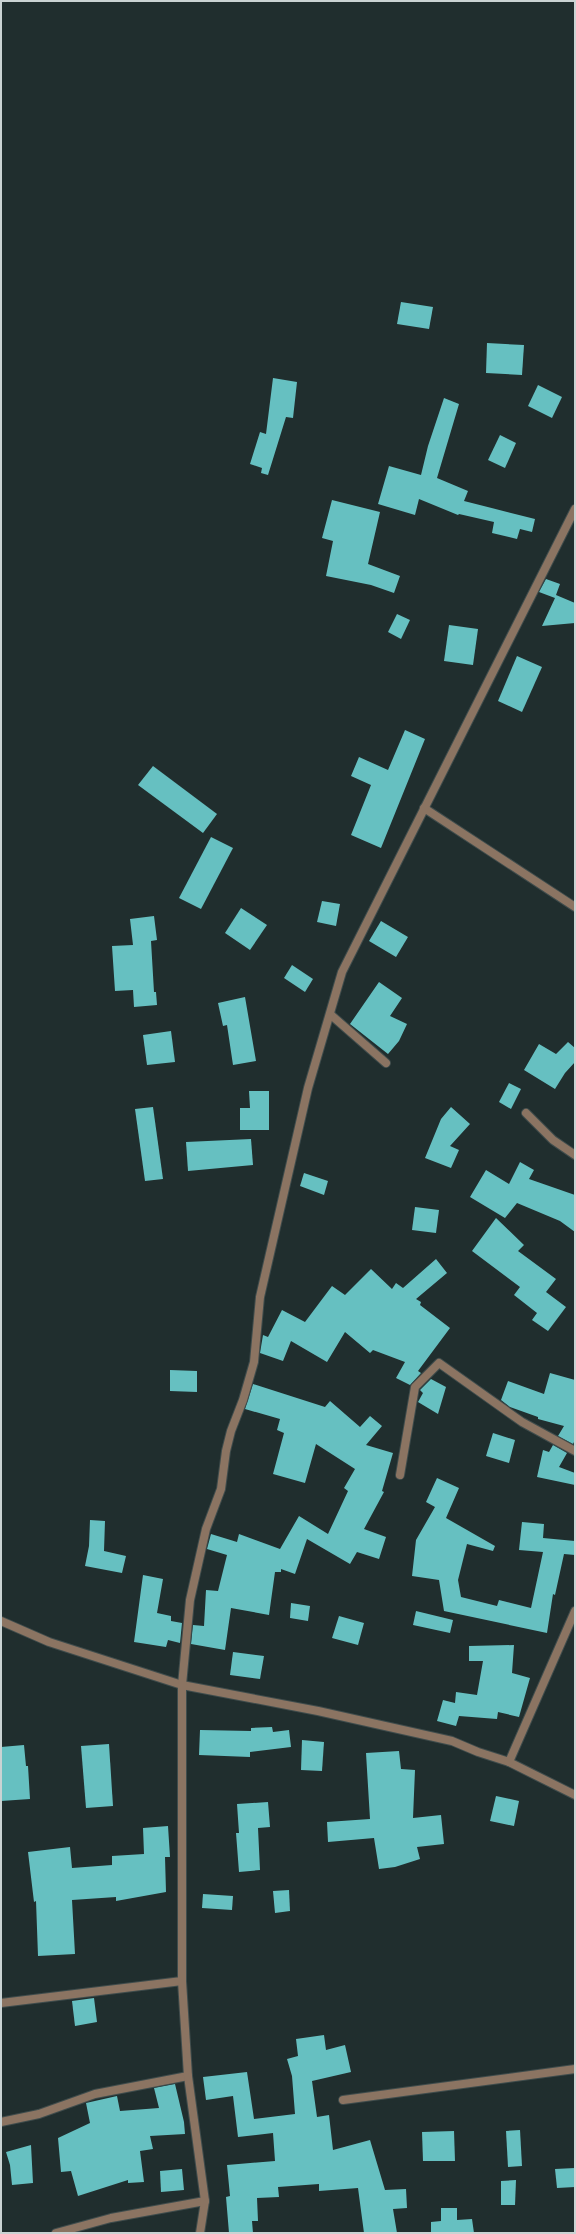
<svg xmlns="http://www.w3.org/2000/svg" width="576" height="2234" font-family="'Alegreya Sans',sans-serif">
<rect width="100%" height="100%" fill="#202e2e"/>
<g fill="#66c0c1">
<path d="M 401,302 L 433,307 L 429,329 L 397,324 Z"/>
<path d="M 487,343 L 524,345 L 522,375 L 486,373 Z"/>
<path d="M 273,378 L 297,382 L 293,418 L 286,417 L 268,475 L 261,473 L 262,468 L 250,464 L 260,432 L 266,434 Z"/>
<path d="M 538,385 L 562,397 L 552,418 L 528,406 Z"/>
<path d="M 444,398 L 459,404 L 437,478 L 468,491 L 464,501 L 535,519 L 532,532 L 520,529 L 517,539 L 492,533 L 494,522 L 459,514 L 458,515 L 419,499 L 415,515 L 378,504 L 389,466 L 421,475 L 428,446 Z"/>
<path d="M 500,435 L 516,443 L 505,468 L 488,460 Z"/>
<path d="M 332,500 L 380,512 L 368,564 L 400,576 L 394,593 L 371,585 L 326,576 L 333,541 L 322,538 Z"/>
<path d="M 546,579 L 560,584 L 556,595 L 575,603 L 575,623 L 542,626 L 555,598 L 539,592 Z"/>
<path d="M 397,614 L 410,620 L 401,639 L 388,632 Z"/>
<path d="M 449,625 L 478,629 L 473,665 L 444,661 Z"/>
<path d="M 517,656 L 542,667 L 522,712 L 498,701 Z"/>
<path d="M 405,730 L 425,739 L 381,848 L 351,835 L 371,785 L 351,776 L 359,757 L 388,770 Z"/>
<path d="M 153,766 L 217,814 L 203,833 L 138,785 Z"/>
<path d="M 211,837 L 233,848 L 201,909 L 179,898 Z"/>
<path d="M 322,901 L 340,904 L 336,926 L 317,922 Z"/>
<path d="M 241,908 L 267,925 L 250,950 L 225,933 Z"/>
<path d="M 154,916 L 157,940 L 151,941 L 154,992 L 156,992 L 157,1005 L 134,1007 L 133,990 L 115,991 L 112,946 L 133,945 L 130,919 Z"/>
<path d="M 381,921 L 408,937 L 396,957 L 369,941 Z"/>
<path d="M 292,965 L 313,979 L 305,992 L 284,978 Z"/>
<path d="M 379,982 L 402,998 L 390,1016 L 407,1024 L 399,1041 L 388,1054 L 350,1024 Z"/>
<path d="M 245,997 L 256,1061 L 233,1065 L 227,1025 L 223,1026 L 218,1003 Z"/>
<path d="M 171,1031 L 175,1062 L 147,1065 L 143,1035 Z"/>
<path d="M 568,1042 L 575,1048 L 575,1062 L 565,1073 L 555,1089 L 524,1070 L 539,1044 L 556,1054 Z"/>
<path d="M 509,1083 L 521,1089 L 511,1109 L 499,1102 Z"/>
<path d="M 249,1091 L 269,1091 L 269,1130 L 240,1130 L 240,1108 L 250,1108 Z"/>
<path d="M 153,1107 L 163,1179 L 145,1181 L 135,1109 Z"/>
<path d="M 451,1107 L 470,1124 L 450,1146 L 459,1150 L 451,1168 L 425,1158 L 441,1119 Z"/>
<path d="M 251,1139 L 253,1165 L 188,1171 L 186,1142 Z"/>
<path d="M 520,1162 L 534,1170 L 529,1179 L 575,1195 L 575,1232 L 560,1221 L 517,1203 L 505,1218 L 470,1197 L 486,1170 L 509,1184 Z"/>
<path d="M 304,1173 L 328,1181 L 324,1195 L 300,1186 Z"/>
<path d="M 415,1207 L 439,1210 L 436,1233 L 412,1230 Z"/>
<path d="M 496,1218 L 524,1245 L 518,1251 L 556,1279 L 546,1292 L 566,1307 L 548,1331 L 532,1320 L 537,1313 L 514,1295 L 520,1287 L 472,1251 Z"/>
<path d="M 436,1259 L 447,1273 L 416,1299 L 421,1302 L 420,1305 L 450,1328 L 418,1371 L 421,1373 L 410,1385 L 396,1378 L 405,1362 L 373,1350 L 370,1353 L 345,1332 L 327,1362 L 291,1341 L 283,1361 L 260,1353 L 263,1335 L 268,1337 L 282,1310 L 305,1322 L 332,1286 L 345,1295 L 371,1269 L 392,1289 L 396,1283 L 403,1288 Z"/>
<path d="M 170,1370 L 197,1371 L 197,1392 L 170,1391 Z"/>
<path d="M 550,1373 L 575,1380 L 575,1440 L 573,1444 L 558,1436 L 564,1426 L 538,1419 L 538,1417 L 510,1407 L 501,1400 L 508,1381 L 544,1394 Z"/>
<path d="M 431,1379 L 446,1387 L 438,1414 L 418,1402 L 423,1393 L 420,1390 Z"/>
<path d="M 253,1384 L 325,1407 L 330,1401 L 360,1427 L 370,1416 L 382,1426 L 366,1445 L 393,1453 L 382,1491 L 384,1492 L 364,1529 L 386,1537 L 379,1559 L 357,1552 L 350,1564 L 307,1539 L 295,1574 L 281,1569 L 281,1572 L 275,1572 L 269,1615 L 231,1608 L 225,1650 L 191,1644 L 193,1625 L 204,1626 L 206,1590 L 218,1591 L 227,1555 L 207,1549 L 211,1534 L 237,1542 L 239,1534 L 280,1549 L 299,1516 L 328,1534 L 348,1491 L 344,1488 L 355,1469 L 316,1444 L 305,1483 L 273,1474 L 284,1433 L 277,1430 L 280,1419 L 245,1409 Z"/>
<path d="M 493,1433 L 515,1440 L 509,1463 L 486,1456 Z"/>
<path d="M 553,1445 L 567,1453 L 559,1467 L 575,1473 L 575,1485 L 537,1477 L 543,1450 L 549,1452 Z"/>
<path d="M 437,1478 L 459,1488 L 446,1518 L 495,1546 L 493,1551 L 467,1544 L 458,1580 L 461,1597 L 497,1606 L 499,1600 L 531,1608 L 543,1552 L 519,1550 L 522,1522 L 544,1524 L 543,1538 L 575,1541 L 575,1555 L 564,1554 L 555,1595 L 553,1594 L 547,1633 L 444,1611 L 439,1580 L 412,1576 L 416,1540 L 435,1507 L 426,1502 Z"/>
<path d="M 90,1520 L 105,1521 L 104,1551 L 126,1556 L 122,1573 L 85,1566 L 89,1546 Z"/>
<path d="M 143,1575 L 163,1579 L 157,1613 L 171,1616 L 171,1621 L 182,1623 L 180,1643 L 168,1640 L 166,1647 L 134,1642 Z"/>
<path d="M 291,1603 L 310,1606 L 308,1621 L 290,1618 Z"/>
<path d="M 416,1611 L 453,1620 L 450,1633 L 413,1625 Z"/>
<path d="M 339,1616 L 364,1623 L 358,1645 L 332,1638 Z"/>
<path d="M 514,1645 L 512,1673 L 530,1678 L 519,1717 L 498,1712 L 497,1719 L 459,1716 L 456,1726 L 437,1721 L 443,1700 L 455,1703 L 456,1692 L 477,1695 L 483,1661 L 469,1661 L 469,1646 Z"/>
<path d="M 233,1652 L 264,1656 L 260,1679 L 230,1675 Z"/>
<path d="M 272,1727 L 273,1732 L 289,1730 L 291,1747 L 250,1752 L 250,1757 L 199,1755 L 200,1730 L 251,1731 L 251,1728 Z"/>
<path d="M 302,1740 L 324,1742 L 322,1771 L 301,1770 Z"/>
<path d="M 109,1744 L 113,1806 L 86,1808 L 81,1746 Z"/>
<path d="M 24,1745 L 26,1766 L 28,1766 L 30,1799 L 1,1801 L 1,1747 Z"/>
<path d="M 399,1751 L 401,1769 L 415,1770 L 413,1818 L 441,1815 L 444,1844 L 417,1847 L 420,1859 L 395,1867 L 379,1869 L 374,1838 L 328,1842 L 327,1822 L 370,1819 L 366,1753 Z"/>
<path d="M 496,1796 L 519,1801 L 514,1826 L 490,1821 Z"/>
<path d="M 268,1802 L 270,1827 L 258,1828 L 260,1870 L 239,1872 L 236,1833 L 239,1833 L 237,1804 Z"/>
<path d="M 168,1826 L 170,1857 L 165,1857 L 166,1892 L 116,1901 L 116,1897 L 72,1900 L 75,1954 L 38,1956 L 36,1901 L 34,1902 L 28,1852 L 70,1847 L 72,1868 L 112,1865 L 112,1856 L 144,1854 L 143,1828 Z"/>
<path d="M 289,1890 L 290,1911 L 275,1913 L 273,1891 Z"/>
<path d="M 203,1894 L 233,1896 L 232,1910 L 202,1908 Z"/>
<path d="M 94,1998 L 97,2022 L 75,2026 L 72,2001 Z"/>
<path d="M 324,2035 L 326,2050 L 345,2045 L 351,2072 L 312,2081 L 317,2117 L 329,2115 L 333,2150 L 370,2140 L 385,2190 L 406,2189 L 407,2208 L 393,2209 L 397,2233 L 364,2233 L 358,2188 L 319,2191 L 319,2184 L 278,2187 L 279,2197 L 257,2198 L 258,2221 L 252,2221 L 253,2233 L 229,2233 L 226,2197 L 230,2196 L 227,2165 L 275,2161 L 273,2133 L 238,2137 L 233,2096 L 206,2100 L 203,2077 L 247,2072 L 254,2119 L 295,2114 L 292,2076 L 287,2059 L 298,2056 L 296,2039 Z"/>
<path d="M 175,2084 L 184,2122 L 185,2134 L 150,2136 L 153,2149 L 140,2151 L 144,2182 L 128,2183 L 128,2180 L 78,2196 L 71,2171 L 61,2172 L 58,2138 L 90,2123 L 86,2103 L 117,2096 L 120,2111 L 159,2108 L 154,2088 Z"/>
<path d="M 520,2130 L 522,2166 L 508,2167 L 506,2131 Z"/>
<path d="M 454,2131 L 455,2161 L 423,2161 L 422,2132 Z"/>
<path d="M 31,2145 L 33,2183 L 12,2185 L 10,2165 L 6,2152 Z"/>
<path d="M 575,2168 L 575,2187 L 557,2188 L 555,2169 Z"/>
<path d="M 182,2169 L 184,2190 L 161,2192 L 160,2171 Z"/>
<path d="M 516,2180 L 515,2205 L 501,2205 L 501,2181 Z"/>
<path d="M 441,2208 L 457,2208 L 457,2220 L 472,2219 L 474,2233 L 431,2233 L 431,2222 L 441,2221 Z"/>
</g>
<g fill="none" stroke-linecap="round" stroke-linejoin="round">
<g stroke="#3f4c4c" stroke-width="10">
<g id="minor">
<path d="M 424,808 L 575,907"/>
<path d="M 331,1015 L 386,1063"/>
<path d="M 526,1113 L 553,1140 L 575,1155"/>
<path d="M 400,1475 L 415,1387 L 439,1363 L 522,1422 L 575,1451"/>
<path d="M 1,1621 L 49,1642 L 182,1685 L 318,1711 L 452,1741 L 478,1752 L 509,1762 L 575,1795"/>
<path d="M 509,1762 L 575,1611"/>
<path d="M 1,2003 L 182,1981"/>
<path d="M 343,2100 L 575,2069"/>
<path d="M 1,2122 L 39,2114 L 95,2094 L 188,2076"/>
<path d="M 56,2233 L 111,2218 L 205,2201"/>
<path d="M 200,2233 L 205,2201 L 188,2076 L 182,1981 L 182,1685 L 190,1600 L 206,1529 L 221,1489 L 226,1451 L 231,1431 L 243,1400 L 254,1362 L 260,1297 L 308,1088 L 342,972 L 575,509"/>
</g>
</g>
<use href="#minor" stroke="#8b7462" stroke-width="8"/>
</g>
<rect width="576" height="2234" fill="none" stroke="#cad3d3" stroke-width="4"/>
</svg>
